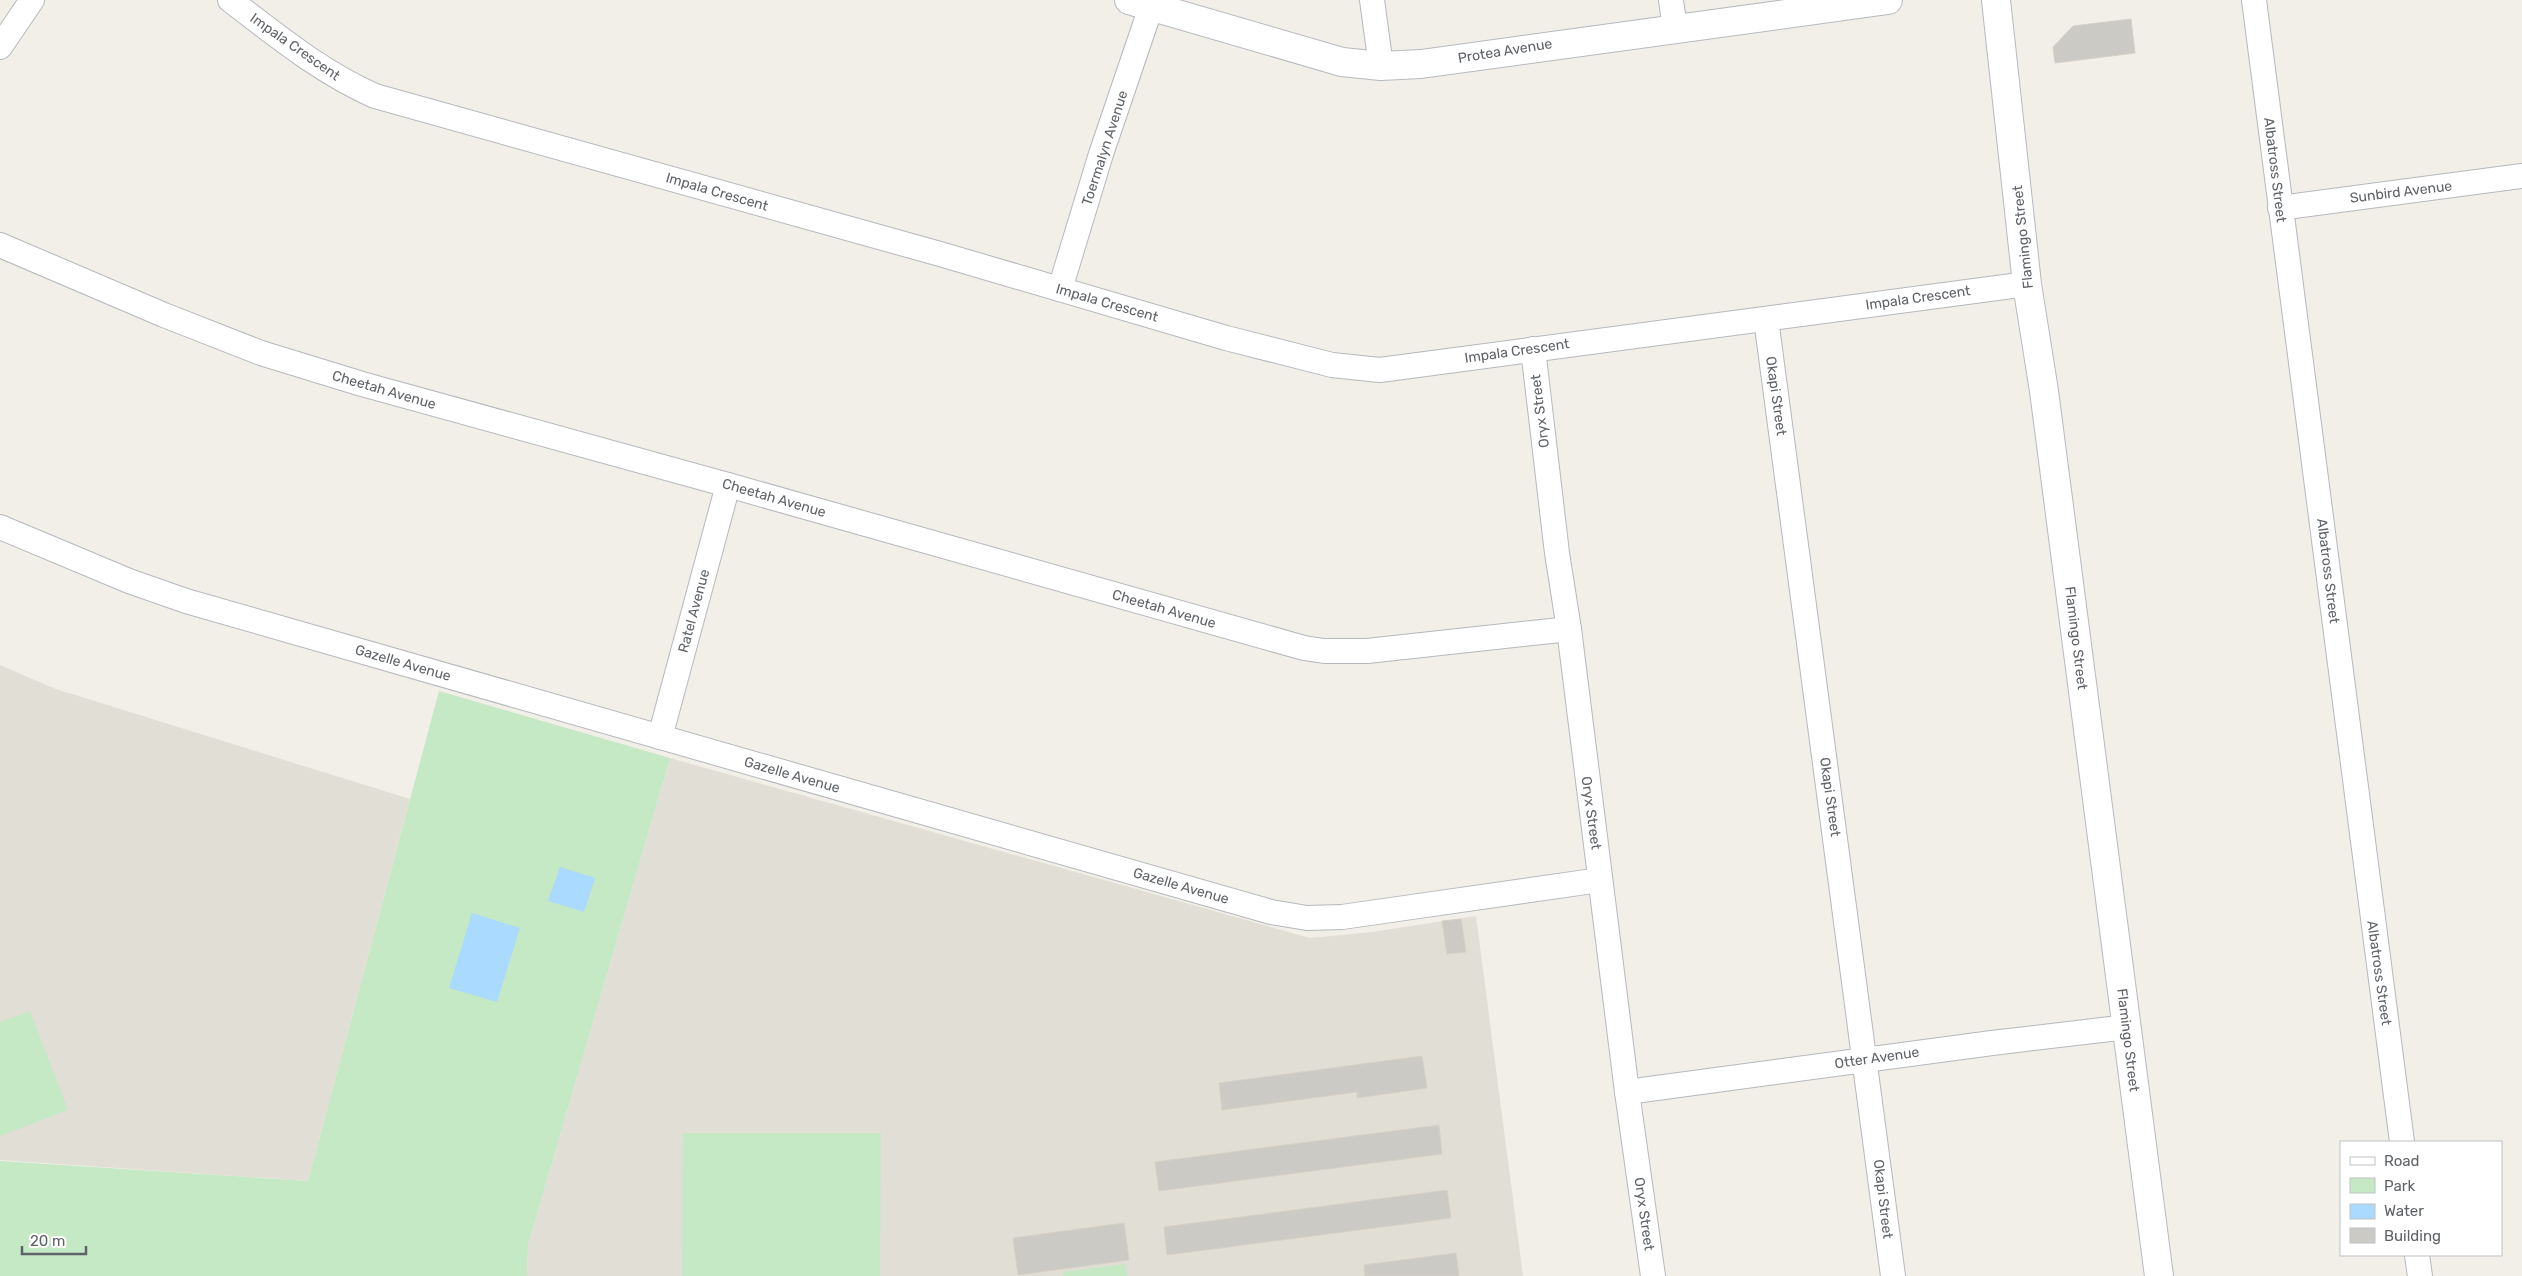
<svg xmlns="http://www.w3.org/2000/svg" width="2522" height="1276" font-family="Rubik,sans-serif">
<rect width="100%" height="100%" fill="#f1efe8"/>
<g fill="#e1ded6">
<path d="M 0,665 L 56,689 L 410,799 L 308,1181 L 0,1160 Z"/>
<path d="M 670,758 L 1310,938 L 1372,932 L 1476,916 L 1523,1276 L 527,1276 L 528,1245 Z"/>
</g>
<g fill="#c5e8c5">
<path d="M 439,691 L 670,758 L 528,1245 L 527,1276 L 0,1276 L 0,1161 L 308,1181 Z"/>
<path d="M 30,1011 L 68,1110 L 0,1136 L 0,1022 Z"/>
<path d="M 683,1133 L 881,1133 L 880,1276 L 682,1276 Z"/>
<path d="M 1125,1264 L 1127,1276 L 1063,1276 L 1063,1272 Z"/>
</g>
<g fill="#aadaff">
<path d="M 560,867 L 595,878 L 584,912 L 548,901 Z"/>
<path d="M 472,913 L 520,928 L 497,1002 L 449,988 Z"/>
</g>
<g fill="#cccac5" stroke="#d6d1c6">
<path d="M 2131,19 L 2135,53 L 2055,63 L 2053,47 L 2073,26 Z"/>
<path d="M 1461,919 L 1466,952 L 1447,954 L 1442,921 Z"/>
<path d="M 1422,1056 L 1427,1088 L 1357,1098 L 1357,1092 L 1222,1110 L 1219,1083 Z"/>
<path d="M 1439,1125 L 1442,1154 L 1159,1191 L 1155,1162 Z"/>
<path d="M 1447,1190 L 1451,1218 L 1167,1255 L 1164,1227 Z"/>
<path d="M 1124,1223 L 1129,1260 L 1018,1275 L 1013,1238 Z"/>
<path d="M 1456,1253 L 1459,1276 L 1365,1276 L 1364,1265 Z"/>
</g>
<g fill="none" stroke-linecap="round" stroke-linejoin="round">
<g stroke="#b5b8bc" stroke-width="26">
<g id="street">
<path d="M 230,0 C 277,36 321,72 375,96 L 940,254 L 1226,338 L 1332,365 L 1380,370 L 2027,284"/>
<path d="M 1372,0 L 1381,66"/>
<path d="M 1671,0 L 1675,29"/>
<path d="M 2254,0 L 2402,1142"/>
<path d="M 0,47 L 32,0"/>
<path d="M 2280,208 L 2522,176"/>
<path d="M 0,245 L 164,315 L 261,353 L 362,384 L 728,485 L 1304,648 L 1324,651 L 1367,651 L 1569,629"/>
<path d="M 1060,289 L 1101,154 L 1151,7"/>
<path d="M 1766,319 L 1893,1276"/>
<path d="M 1533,349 L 1557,553 L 1569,629 L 1627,1092 L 1653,1276"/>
<path d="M 0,527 L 129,581 L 186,601 L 1271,912 L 1307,918 L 1342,917 L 1600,880"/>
<path d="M 660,737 L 728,485"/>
<path d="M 1627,1092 L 1992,1043 L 2127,1027"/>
<path d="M 2417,1255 L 2420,1276"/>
</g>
</g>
<g stroke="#b6babf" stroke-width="30">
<g id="secondary">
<path d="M 1129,0 L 1342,62 L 1381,66 L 1421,64 L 1888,0"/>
<path d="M 1996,0 L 2027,284 L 2044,391 L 2159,1276"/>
</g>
</g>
<use href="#street" stroke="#fff" stroke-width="24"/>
<use href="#secondary" stroke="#fff" stroke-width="28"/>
</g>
<g text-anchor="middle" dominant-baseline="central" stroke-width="4" stroke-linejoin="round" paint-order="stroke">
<g font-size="14" fill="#5f6368" stroke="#fff">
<text transform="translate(295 47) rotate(35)">Impala Crescent</text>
<text transform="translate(1505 51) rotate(-9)">Protea Avenue</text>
<text transform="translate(1105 148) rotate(-72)">Toermalyn Avenue</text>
<text transform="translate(2275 170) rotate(83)">Albatross Street</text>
<text transform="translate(717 192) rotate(16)">Impala Crescent</text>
<text transform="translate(2401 192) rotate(-7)">Sunbird Avenue</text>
<text transform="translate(2023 237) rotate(-96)">Flamingo Street</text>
<text transform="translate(1918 298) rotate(-8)">Impala Crescent</text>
<text transform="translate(1107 303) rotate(16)">Impala Crescent</text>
<text transform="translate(1517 351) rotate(-8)">Impala Crescent</text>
<text transform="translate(384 390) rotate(16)">Cheetah Avenue</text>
<text transform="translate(1776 396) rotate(82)">Okapi Street</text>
<text transform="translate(1540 411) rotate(-97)">Oryx Street</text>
<text transform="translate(774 498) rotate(16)">Cheetah Avenue</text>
<text transform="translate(2328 571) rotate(83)">Albatross Street</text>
<text transform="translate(1164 609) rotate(16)">Cheetah Avenue</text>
<text transform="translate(694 611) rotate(-75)">Ratel Avenue</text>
<text transform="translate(2076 638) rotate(83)">Flamingo Street</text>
<text transform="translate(403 663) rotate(16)">Gazelle Avenue</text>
<text transform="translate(792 775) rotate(16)">Gazelle Avenue</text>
<text transform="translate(1830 797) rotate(82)">Okapi Street</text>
<text transform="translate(1591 813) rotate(82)">Oryx Street</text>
<text transform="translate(1181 886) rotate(16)">Gazelle Avenue</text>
<text transform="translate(2379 973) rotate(82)">Albatross Street</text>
<text transform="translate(2128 1040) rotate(83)">Flamingo Street</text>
<text transform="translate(1877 1058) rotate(-8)">Otter Avenue</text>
<text transform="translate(1883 1199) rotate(83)">Okapi Street</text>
<text transform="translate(1644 1214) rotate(82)">Oryx Street</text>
</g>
</g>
<rect x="2340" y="1141" width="162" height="115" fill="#ffffff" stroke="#bfc1c3"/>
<rect x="2350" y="1157" width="25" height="8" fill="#ffffff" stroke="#bfc1c3"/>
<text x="2384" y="1166" font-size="15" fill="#5f6368">Road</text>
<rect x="2350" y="1178" width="25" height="15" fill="#c5e8c5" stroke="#bfc1c3"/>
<text x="2384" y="1191" font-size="15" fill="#5f6368">Park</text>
<rect x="2350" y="1204" width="25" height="15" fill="#aadaff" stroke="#bfc1c3"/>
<text x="2384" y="1216" font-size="15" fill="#5f6368">Water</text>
<rect x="2350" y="1228" width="25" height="15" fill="#cccac5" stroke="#bfc1c3"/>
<text x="2384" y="1241" font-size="15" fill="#5f6368">Building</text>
<path d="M22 1246v8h64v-8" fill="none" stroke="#5f6368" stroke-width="2.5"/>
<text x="30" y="1246" font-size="15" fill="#5f6368" stroke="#ffffff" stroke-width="4" paint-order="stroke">20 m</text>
</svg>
